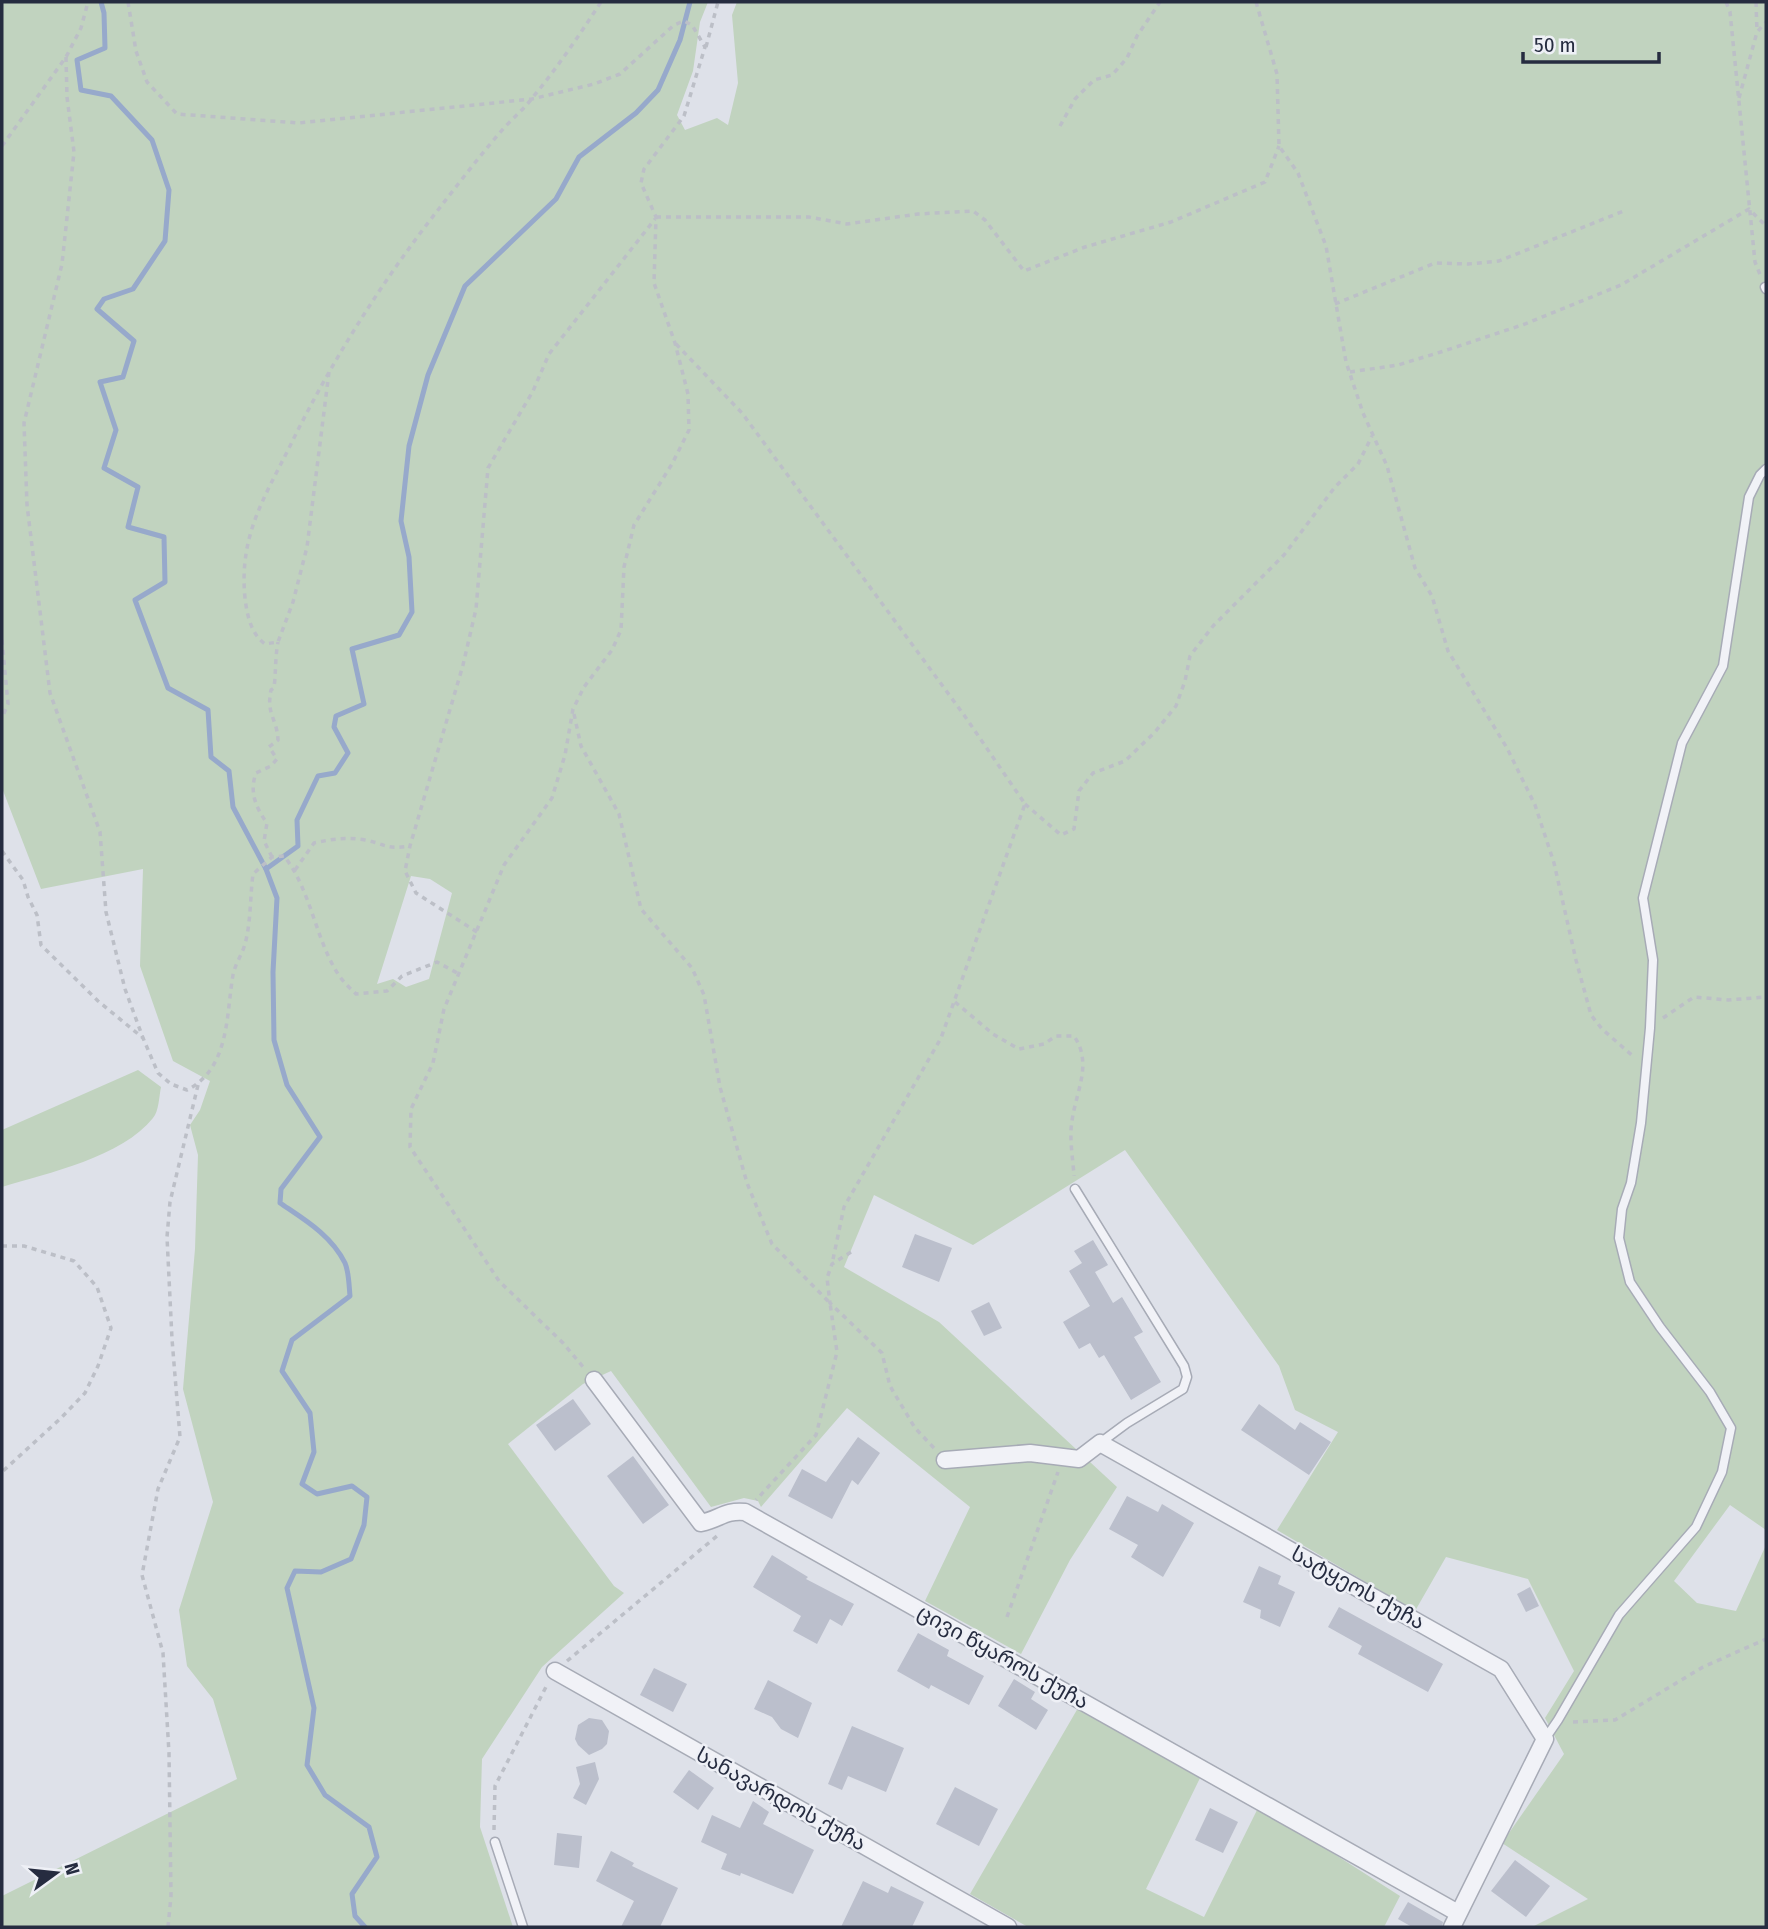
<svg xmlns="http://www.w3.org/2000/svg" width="1768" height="1929" font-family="'Fira Sans Condensed','Noto Sans Georgian',sans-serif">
<rect width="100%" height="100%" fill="#dee1e9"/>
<g fill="#c1d3bf" fill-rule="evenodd">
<path d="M 2,2 L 708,2 L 700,22 L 693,71 L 677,115 L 685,130 L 717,118 L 728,125 L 738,83 L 732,15 L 737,2 L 1766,2 L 1766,1530 L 1730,1505 L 1674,1581 L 1697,1603 L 1736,1611 L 1766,1545 L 1766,1927 L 1532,1927 L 1588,1899 L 1502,1843 L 1564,1754 L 1545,1718 L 1574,1671 L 1528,1579 L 1446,1557 L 1415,1611 L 1277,1530 L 1338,1432 L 1295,1410 L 1279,1366 L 1125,1150 L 973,1245 L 874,1195 L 844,1267 L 939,1322 L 1117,1487 L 1070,1560 L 1021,1654 L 925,1601 L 970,1507 L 847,1408 L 761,1507 L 758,1501 L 744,1498 L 711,1507 L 611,1371 L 583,1384 L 508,1444 L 614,1586 L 624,1593 L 542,1667 L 482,1759 L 480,1827 L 513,1927 L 2,1927 L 2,1896 L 237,1779 L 213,1699 L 187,1666 L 179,1610 L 213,1502 L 183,1389 L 195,1249 L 198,1155 L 190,1125 L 200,1110 L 210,1081 L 173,1061 L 140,966 L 143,869 L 41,889 L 2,788 ZM 411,876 L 430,879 L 452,893 L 429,979 L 406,987 L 393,979 L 377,984 Z"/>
<path d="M 138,1070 L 161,1087 C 159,1096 159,1111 153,1118 C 122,1157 48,1173 2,1187 L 2,1130 Z"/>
<path d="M 1078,1708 L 1200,1778 L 1146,1889 L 1204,1917 L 1259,1806 L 1400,1896 L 1384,1927 L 1028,1927 L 970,1894 Z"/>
</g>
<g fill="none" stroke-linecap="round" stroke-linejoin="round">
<g stroke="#97a9cb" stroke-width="5">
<path d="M 101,2 L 104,13 L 105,48 L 77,60 L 81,90 L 111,96 L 152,140 L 169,190 L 165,241 L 133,289 L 104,299 L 97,309 L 134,341 L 123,377 L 100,382 L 116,430 L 104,468 L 138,487 L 128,527 L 164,537 L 165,582 L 135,600 L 168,688 L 208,710 L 211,757 L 229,771 L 233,807 L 266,869"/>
<path d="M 365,1927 L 355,1916 L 352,1894 L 377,1857 L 369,1827 L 325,1795 L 307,1765 L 314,1708 L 287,1588 L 295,1571 L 321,1572 L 351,1559 L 364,1525 L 367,1497 L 352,1486 L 317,1494 L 302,1484 L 314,1452 L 310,1413 L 282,1371 L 292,1340 L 350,1296 C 349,1286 349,1272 345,1263 C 331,1235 305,1220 280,1203 L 281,1189 L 320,1137 L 287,1085 L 274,1040 L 273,972 L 277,898 L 266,869 L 298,846 L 297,820 L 318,776 L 335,773 L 348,753 L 334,727 L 336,716 L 364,704 L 352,649 L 399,635 L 412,612 L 409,557 L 401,521 L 409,446 L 428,375 L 465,286 L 556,199 L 579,157 L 636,113 L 658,90 L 680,40 L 690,2"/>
</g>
</g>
<g fill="#bbbfcc">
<path d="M 915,1234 L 952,1248 L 939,1282 L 902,1267 Z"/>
<path d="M 1093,1240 L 1108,1265 L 1095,1272 L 1113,1303 L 1122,1297 L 1143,1332 L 1134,1337 L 1161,1382 L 1131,1400 L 1104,1355 L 1099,1358 L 1090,1343 L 1079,1349 L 1063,1322 L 1090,1306 L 1069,1271 L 1082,1263 L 1074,1251 Z"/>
<path d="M 989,1302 L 1002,1328 L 984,1336 L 971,1311 Z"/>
<path d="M 573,1399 L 591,1424 L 555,1451 L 536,1425 Z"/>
<path d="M 1259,1404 L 1295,1430 L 1300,1422 L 1331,1442 L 1309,1475 L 1241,1430 Z"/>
<path d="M 858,1437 L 880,1453 L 858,1485 L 852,1480 L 832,1519 L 788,1496 L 802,1469 L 826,1482 Z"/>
<path d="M 633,1456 L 669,1505 L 643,1524 L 607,1476 Z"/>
<path d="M 1127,1496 L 1158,1512 L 1162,1504 L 1194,1523 L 1163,1577 L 1131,1557 L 1138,1545 L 1109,1529 Z"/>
<path d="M 772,1555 L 808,1577 L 806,1579 L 854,1604 L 842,1626 L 830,1619 L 817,1644 L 793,1631 L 801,1616 L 753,1587 Z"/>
<path d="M 1259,1566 L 1281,1576 L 1278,1584 L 1295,1592 L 1280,1627 L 1260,1618 L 1261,1610 L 1243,1602 Z"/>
<path d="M 1530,1587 L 1539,1606 L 1526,1612 L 1517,1594 Z"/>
<path d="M 1339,1607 L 1443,1664 L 1428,1692 L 1358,1654 L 1362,1646 L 1328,1627 Z"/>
<path d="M 918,1633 L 949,1650 L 947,1656 L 984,1676 L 969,1705 L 931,1685 L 929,1689 L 897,1671 Z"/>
<path d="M 654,1668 L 687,1684 L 673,1712 L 640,1695 Z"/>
<path d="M 1014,1679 L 1035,1692 L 1031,1699 L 1048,1710 L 1036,1730 L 998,1706 Z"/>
<path d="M 768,1680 L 812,1703 L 798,1738 L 781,1729 L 772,1717 L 754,1709 Z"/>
<path d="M 589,1718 L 602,1720 L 609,1731 L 607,1744 L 602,1749 L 589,1755 L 578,1745 L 575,1739 L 578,1725 Z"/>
<path d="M 852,1726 L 904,1748 L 886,1792 L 848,1776 L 842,1790 L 828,1784 Z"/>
<path d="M 595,1762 L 599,1779 L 586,1805 L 573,1798 L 580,1784 L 576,1767 Z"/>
<path d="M 689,1770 L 714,1788 L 698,1810 L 673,1792 Z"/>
<path d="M 955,1787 L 998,1809 L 979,1846 L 936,1824 Z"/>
<path d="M 753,1801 L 769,1812 L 763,1824 L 814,1850 L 793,1894 L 741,1873 L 740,1876 L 721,1869 L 727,1854 L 701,1842 L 712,1815 L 740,1828 Z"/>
<path d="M 1210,1808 L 1238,1822 L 1223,1853 L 1195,1840 Z"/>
<path d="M 557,1833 L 582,1836 L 579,1868 L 554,1865 Z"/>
<path d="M 611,1851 L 634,1863 L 632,1866 L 678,1888 L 660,1927 L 621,1927 L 634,1901 L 596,1881 Z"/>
<path d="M 1515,1860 L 1550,1886 L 1526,1917 L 1491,1891 Z"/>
<path d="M 863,1881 L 888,1893 L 891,1886 L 924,1902 L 912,1927 L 841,1927 Z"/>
<path d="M 1408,1902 L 1443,1922 L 1442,1927 L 1412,1927 L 1398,1919 Z"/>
</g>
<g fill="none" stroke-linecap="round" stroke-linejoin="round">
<g stroke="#a7abb6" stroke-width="11">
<g id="lane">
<path d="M 1765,287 L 1766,289"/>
<path d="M 1075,1189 L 1184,1366 L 1187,1377 L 1183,1389 L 1127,1423 L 1100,1443"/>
<path d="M 1545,1739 L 1558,1720 L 1619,1615 L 1696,1527 L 1722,1472 L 1731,1428 L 1710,1392 L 1660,1327 L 1630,1282 L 1619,1238 L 1622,1209 L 1631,1183 L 1641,1123 L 1650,1028 L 1653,960 L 1643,898 L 1682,743 L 1723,666 L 1749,497 L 1760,475 L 1766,469"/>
<path d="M 495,1842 L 523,1927"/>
</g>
</g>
<g stroke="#a7abb6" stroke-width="19">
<g id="street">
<path d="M 594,1380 L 701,1523 C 720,1519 725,1510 745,1512 L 1458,1913"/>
<path d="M 945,1460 L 1030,1453 L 1079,1459 L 1100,1443 L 1501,1669 L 1545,1739 L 1452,1927"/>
<path d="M 555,1671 L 1008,1927"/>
</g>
</g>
<g stroke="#bcbfc7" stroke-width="3.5" stroke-dasharray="5 5" stroke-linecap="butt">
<path d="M 128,2 L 136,51 L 147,82 L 177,114 L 299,123 L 532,99 L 594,84 L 620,74 L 674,25 L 684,21 L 692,25 L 705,47 L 684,116 L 644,169 L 641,183 L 656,217 L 654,283 L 675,343 L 688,394 L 689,430 L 672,464 L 634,525 L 624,567 L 621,630 L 612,650 L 584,687 L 573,709 L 565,755 L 552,798 L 504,865 L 444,1009 L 433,1063 L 411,1109 L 410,1147 L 438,1189 L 499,1281 L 563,1343 L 584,1368"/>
<path d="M 1256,2 L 1277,74 L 1279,146 L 1298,173 L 1326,246 L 1346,362 L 1363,413 L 1387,466 L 1415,568 L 1432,596 L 1448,651 L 1507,748 L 1535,805 L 1554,863 L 1576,960 L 1591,1015 L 1602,1029 L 1634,1057"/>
<path d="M 1726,2 L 1730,12 L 1755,262 L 1761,277"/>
<path d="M 1756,2 L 1757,32"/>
<path d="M 706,47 L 718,2"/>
<path d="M 66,57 L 67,97 L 74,152 L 62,264 L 24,423 L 27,505 L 50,693 L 100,832 L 106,912 L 125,989 L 143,1038"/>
<path d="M 1739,98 L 1757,32 L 1766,22"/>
<path d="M 1060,126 L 1075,99 L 1094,80 L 1112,75 L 1127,58 L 1137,36 L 1160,2"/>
<path d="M 2,146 L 66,57 L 81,28 L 88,2"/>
<path d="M 656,217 L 809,217 L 847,224 L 918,214 L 973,211 L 985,220 L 1024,271 L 1085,247 L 1171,222 L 1265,182 L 1279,146"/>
<path d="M 1335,304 L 1435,263 L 1468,264 L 1499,261 L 1626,210"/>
<path d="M 676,344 L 742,413 L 964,715 L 1025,804 L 941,1038 L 844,1207 L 832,1264"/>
<path d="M 329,372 L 307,547 L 293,602 L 278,642 L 265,644 C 251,634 247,615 245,598 C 239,537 263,500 289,448 C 330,364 380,284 438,210 C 459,183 481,154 504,128 C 514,117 525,108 533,97 C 558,67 580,34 601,2"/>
<path d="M 1350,372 L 1398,365 L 1444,351 L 1525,324 L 1621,285 L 1749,209 L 1766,226"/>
<path d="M 2,640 L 8,704 L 2,718"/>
<path d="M 574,714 L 581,746 L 619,814 L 641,909 L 692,968 L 704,995 L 720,1087 L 747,1183 L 772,1244 L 830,1303 L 837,1352 L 816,1435 L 756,1500"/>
<path d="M 1025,804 L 1061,835 L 1074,829 L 1079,791 L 1093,773 L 1125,761 L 1155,732 L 1176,706 L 1185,681 L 1190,656 L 1213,626 L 1284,555 L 1335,487 L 1358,464 L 1372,436"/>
<path d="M 2,851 L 23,880 L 28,897 L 37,915 L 41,945 L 98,1001 L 143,1038 L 158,1073 L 171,1084 L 187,1090 C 230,1068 226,1015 233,975 C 235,964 242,955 245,944 C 251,922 250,897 253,874 L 272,857 L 284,856 C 311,890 315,938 338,974 C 343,982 350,988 356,994 L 387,991 L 402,976 L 437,962 L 459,974"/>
<path d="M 272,857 L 264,841 L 267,823 C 256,808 249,792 256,773 L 271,766 L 277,759 L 269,747 L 278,740 C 277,718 266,715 271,690 L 274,688 C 276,672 275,658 278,642"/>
<path d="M 295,870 L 314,843 C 332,839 347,837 365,840 C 387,844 384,850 410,846"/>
<path d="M 477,932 L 416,893 L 405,871 L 410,846 L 463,665 L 476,609 L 488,468 L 533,391 L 549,354 L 655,219"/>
<path d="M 955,1002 L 993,1034 L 1019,1049 L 1044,1044 L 1056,1036 L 1074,1036 C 1093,1064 1076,1091 1072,1121 C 1069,1138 1073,1159 1074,1176"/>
<path d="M 1663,1018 L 1694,997 L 1728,1000 L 1766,997"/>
<path d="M 2,1246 L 24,1246 L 74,1261 L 97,1287 L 111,1328 L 98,1366 L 85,1393 L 61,1418 L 2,1472"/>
<path d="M 851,1252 L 832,1264 L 827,1278 L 830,1303 L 882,1353 L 890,1386 L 915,1428 L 934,1448"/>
<path d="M 1007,1617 L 1058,1472"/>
<path d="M 567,1661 L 717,1536"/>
<path d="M 1573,1722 L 1615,1720 L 1703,1667 L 1766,1639"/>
<path d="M 494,1830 L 495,1786 L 547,1685"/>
<path d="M 168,1927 L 171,1896 L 169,1753 L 163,1653 L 142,1575 L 158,1489 L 180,1437 L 172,1339 L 167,1237 L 170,1202 L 198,1085"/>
</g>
<use href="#lane" stroke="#f1f2f7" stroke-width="8"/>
<use href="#street" stroke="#f1f2f7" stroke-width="16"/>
</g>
<g text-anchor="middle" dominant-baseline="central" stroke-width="5" stroke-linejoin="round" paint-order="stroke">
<g font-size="21" fill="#262c40" stroke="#eef0f6">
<text transform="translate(1358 1588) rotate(29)">სატყეოს ქუჩა</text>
<text transform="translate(1003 1657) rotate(29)">ცივი წყაროს ქუჩა</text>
<text transform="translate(781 1799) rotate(29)">სანავარდოს ქუჩა</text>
</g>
</g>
<rect width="1768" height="1929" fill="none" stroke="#262c40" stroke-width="7"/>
<g transform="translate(56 1873) rotate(75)" stroke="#eef0f6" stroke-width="5" paint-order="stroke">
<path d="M0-5L12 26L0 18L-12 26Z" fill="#262c40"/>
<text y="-10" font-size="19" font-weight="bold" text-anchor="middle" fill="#262c40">N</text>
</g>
<path d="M1523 52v10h136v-10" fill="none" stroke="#262c40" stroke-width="3.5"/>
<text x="1534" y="52" font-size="21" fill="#262c40" stroke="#eef0f6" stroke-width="5" paint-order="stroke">50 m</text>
</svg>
